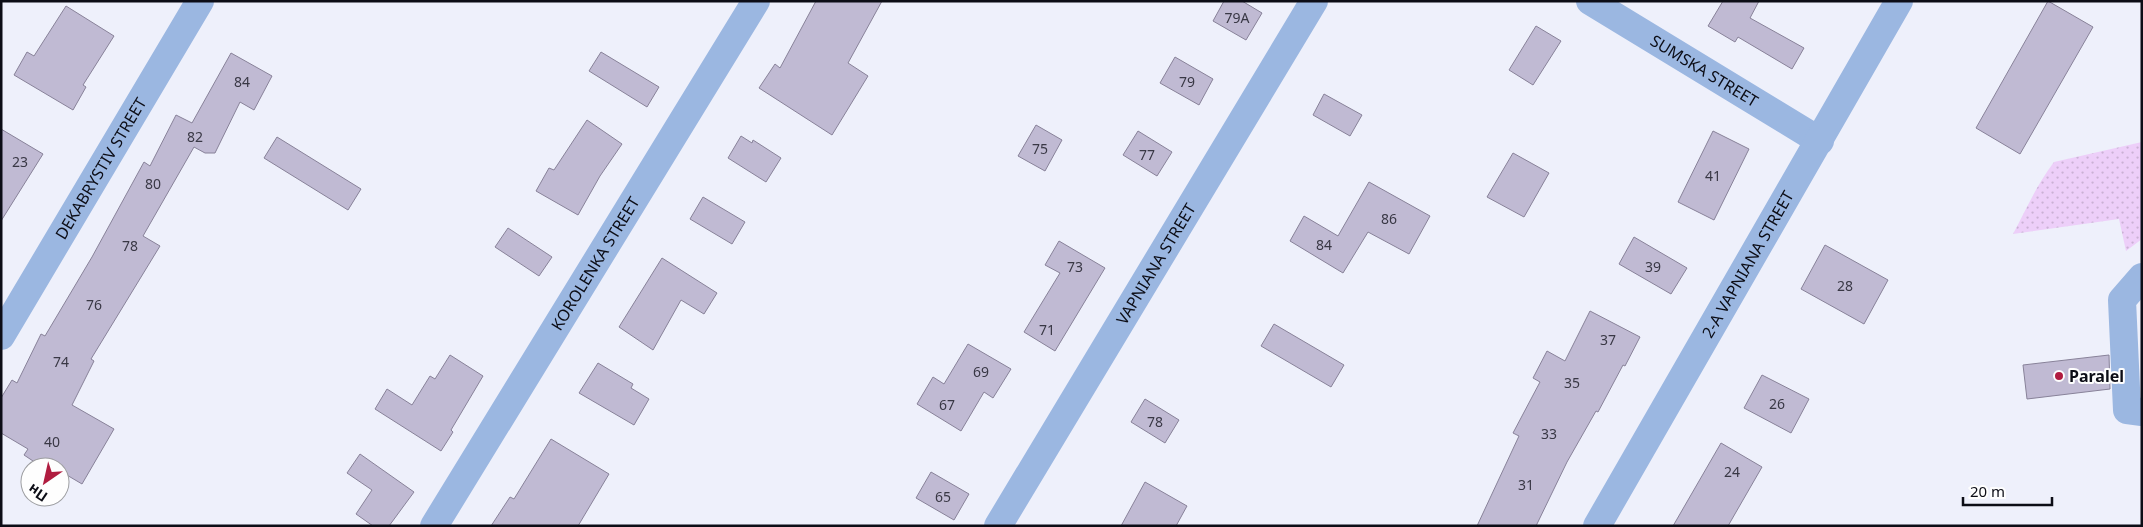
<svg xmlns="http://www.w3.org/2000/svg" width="2143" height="527" font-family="'Noto Sans',sans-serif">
<defs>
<pattern id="grass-dots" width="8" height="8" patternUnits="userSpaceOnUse" patternTransform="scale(1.25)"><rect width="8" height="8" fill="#edcff9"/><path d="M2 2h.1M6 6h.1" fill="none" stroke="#cab1d5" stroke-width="1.8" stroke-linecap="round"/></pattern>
</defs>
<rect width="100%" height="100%" fill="#eef0fb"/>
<path fill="url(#grass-dots)" d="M 2142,142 L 2142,239 L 2126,251 L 2119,219 L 2013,234 C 2026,210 2037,184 2054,162 Z"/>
<g fill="#c0bad3" stroke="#888299">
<path d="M 816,1 L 882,1 L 848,63 L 868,76 L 832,135 L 759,88 L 775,64 L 780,68 Z"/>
<path d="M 1224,1 L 1242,1 L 1262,13 L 1246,40 L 1213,21 Z"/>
<path d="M 1723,1 L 1759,1 L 1750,18 L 1804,48 L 1792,69 L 1738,37 L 1735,42 L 1708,26 Z"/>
<path d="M 2048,1 L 2093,27 L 2020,154 L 1976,128 Z"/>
<path d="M 66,6 L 114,36 L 83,85 L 86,87 L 73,110 L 14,75 L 27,52 L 34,56 Z"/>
<path d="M 1536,26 L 1561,41 L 1533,85 L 1509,70 Z"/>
<path d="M 601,52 L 659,87 L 647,107 L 589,71 Z"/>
<path d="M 231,53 L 272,76 L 254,110 L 240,102 L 215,153 L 205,153 L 194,147 L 143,236 L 160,246 L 91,359 L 94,361 L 72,405 L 114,429 L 82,484 L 60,471 L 60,467 L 42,467 L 24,455 L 28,449 L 1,433 L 1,398 L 12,380 L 17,383 L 41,334 L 45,336 L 92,257 L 144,162 L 150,166 L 176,115 L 192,123 Z"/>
<path d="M 1175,57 L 1213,79 L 1199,105 L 1160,83 Z"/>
<path d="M 1324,94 L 1362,115 L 1350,136 L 1313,115 Z"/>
<path d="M 587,120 L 622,144 L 600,176 L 578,215 L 536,191 L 549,168 L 554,170 Z"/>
<path d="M 1036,125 L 1062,140 L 1045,171 L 1018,156 Z"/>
<path d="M 1,129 L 43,154 L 1,221 Z"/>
<path d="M 1138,131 L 1172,152 L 1157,176 L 1123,155 Z"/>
<path d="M 1713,131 L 1749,149 L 1714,220 L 1678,202 Z"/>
<path d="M 741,136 L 752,143 L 753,140 L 781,158 L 766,182 L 728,158 Z"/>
<path d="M 277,137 L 361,189 L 348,210 L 264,158 Z"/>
<path d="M 1513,153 L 1549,173 L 1524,217 L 1487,197 Z"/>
<path d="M 1369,182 L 1430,216 L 1409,254 L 1368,232 L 1343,273 L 1290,241 L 1304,216 L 1338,236 Z"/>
<path d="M 703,197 L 745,222 L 732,244 L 690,219 Z"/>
<path d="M 508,228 L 552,257 L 539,276 L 495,247 Z"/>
<path d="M 1634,237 L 1687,268 L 1671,294 L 1619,264 Z"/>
<path d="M 1059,241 L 1105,268 L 1055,351 L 1024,332 L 1060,273 L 1045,265 Z"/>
<path d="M 1825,245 L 1888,280 L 1864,324 L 1801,289 Z"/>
<path d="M 662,258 L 717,293 L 704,314 L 681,300 L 653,350 L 619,327 Z"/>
<path d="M 1590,311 L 1640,337 L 1625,366 L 1623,365 L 1598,412 L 1596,411 L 1567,462 L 1536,526 L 1477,526 L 1519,436 L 1513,433 L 1540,382 L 1533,378 L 1547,351 L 1565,361 Z"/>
<path d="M 1274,324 L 1344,365 L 1331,387 L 1261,346 Z"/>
<path d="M 968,344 L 1011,369 L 993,398 L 984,392 L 961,431 L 917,404 L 933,377 L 944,384 Z"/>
<path d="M 450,355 L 483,376 L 451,430 L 453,432 L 441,451 L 375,409 L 387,389 L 412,405 L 430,376 L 435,379 Z"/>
<path d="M 2109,355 L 2110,389 L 2027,399 L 2023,365 Z"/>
<path d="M 598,363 L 633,384 L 631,388 L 649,399 L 634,425 L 579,393 Z"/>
<path d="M 1762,375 L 1809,399 L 1791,433 L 1744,408 Z"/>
<path d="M 1145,399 L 1179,420 L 1165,443 L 1131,422 Z"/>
<path d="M 551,439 L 609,474 L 578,526 L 491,526 L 510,497 L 514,499 Z"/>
<path d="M 1721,443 L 1762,467 L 1728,526 L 1673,526 Z"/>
<path d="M 360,454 L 414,492 L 389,526 L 373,526 L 356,514 L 372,490 L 347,473 Z"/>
<path d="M 931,472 L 969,494 L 954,520 L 916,498 Z"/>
<path d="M 1145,482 L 1187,506 L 1176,526 L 1121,526 Z"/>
</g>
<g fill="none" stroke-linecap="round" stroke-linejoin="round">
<g stroke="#9bb7e1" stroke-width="28">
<path id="s1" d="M 1590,1 L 1820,141"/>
<path d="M 2142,277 L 2122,300 L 2127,410 L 2142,412"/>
<path id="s2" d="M 1,336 L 200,1"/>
<path id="s3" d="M 434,526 L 756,1"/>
<path id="s4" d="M 998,526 L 1314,1"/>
<path id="s5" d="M 1597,526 L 1899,1"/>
</g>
</g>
<circle fill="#b01c40" stroke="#fefefe" stroke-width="2" cx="2059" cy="376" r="5"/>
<g text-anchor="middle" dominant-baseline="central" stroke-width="4" stroke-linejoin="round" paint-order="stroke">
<g font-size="14" fill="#393845">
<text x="1237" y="17">79А</text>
<text x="242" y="81">84</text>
<text x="1187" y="81">79</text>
<text x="195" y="136">82</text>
<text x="1040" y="148">75</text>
<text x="1147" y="154">77</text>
<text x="20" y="161">23</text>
<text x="1713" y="175">41</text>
<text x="153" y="183">80</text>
<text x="1389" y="218">86</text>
<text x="1324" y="244">84</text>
<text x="130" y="245">78</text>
<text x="1075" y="266">73</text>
<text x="1653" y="266">39</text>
<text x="1845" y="285">28</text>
<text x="94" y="304">76</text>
<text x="1047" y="329">71</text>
<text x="1608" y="339">37</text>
<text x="61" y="361">74</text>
<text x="981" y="371">69</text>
<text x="1572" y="382">35</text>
<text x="1777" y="403">26</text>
<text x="947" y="404">67</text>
<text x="1155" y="421">78</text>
<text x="1549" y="433">33</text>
<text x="52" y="441">40</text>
<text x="1732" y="471">24</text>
<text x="1526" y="484">31</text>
<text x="943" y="496">65</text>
</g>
<g font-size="16" fill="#0c0d16" stroke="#fefefe">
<text stroke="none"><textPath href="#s1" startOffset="134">SUMSKA STREET</textPath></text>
<text stroke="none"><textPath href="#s2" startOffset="195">DEKABRYSTIV STREET</textPath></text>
<text stroke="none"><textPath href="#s3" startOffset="308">KOROLENKA STREET</textPath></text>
<text stroke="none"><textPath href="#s4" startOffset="306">VAPNIANA STREET</textPath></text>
<text stroke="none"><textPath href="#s5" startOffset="302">2-A VAPNIANA STREET</textPath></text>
</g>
<g font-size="16" font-weight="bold" fill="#0c0d16" stroke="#fefefe" text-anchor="start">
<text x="2069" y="376">Paralel</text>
</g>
</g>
<rect width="2143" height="527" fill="none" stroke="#0c0d16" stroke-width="5"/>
<g transform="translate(45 482) rotate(214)"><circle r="24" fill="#fefefe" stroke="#9d9ea1"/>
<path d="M0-4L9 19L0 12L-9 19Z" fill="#b01c40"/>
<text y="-8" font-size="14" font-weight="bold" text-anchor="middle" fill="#0c0d16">Пн</text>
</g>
<path d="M1963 497v8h89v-8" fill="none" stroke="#0c0d16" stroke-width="2.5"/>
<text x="1970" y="497" font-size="15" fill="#0c0d16" stroke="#fefefe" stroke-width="4" paint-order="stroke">20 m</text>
</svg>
